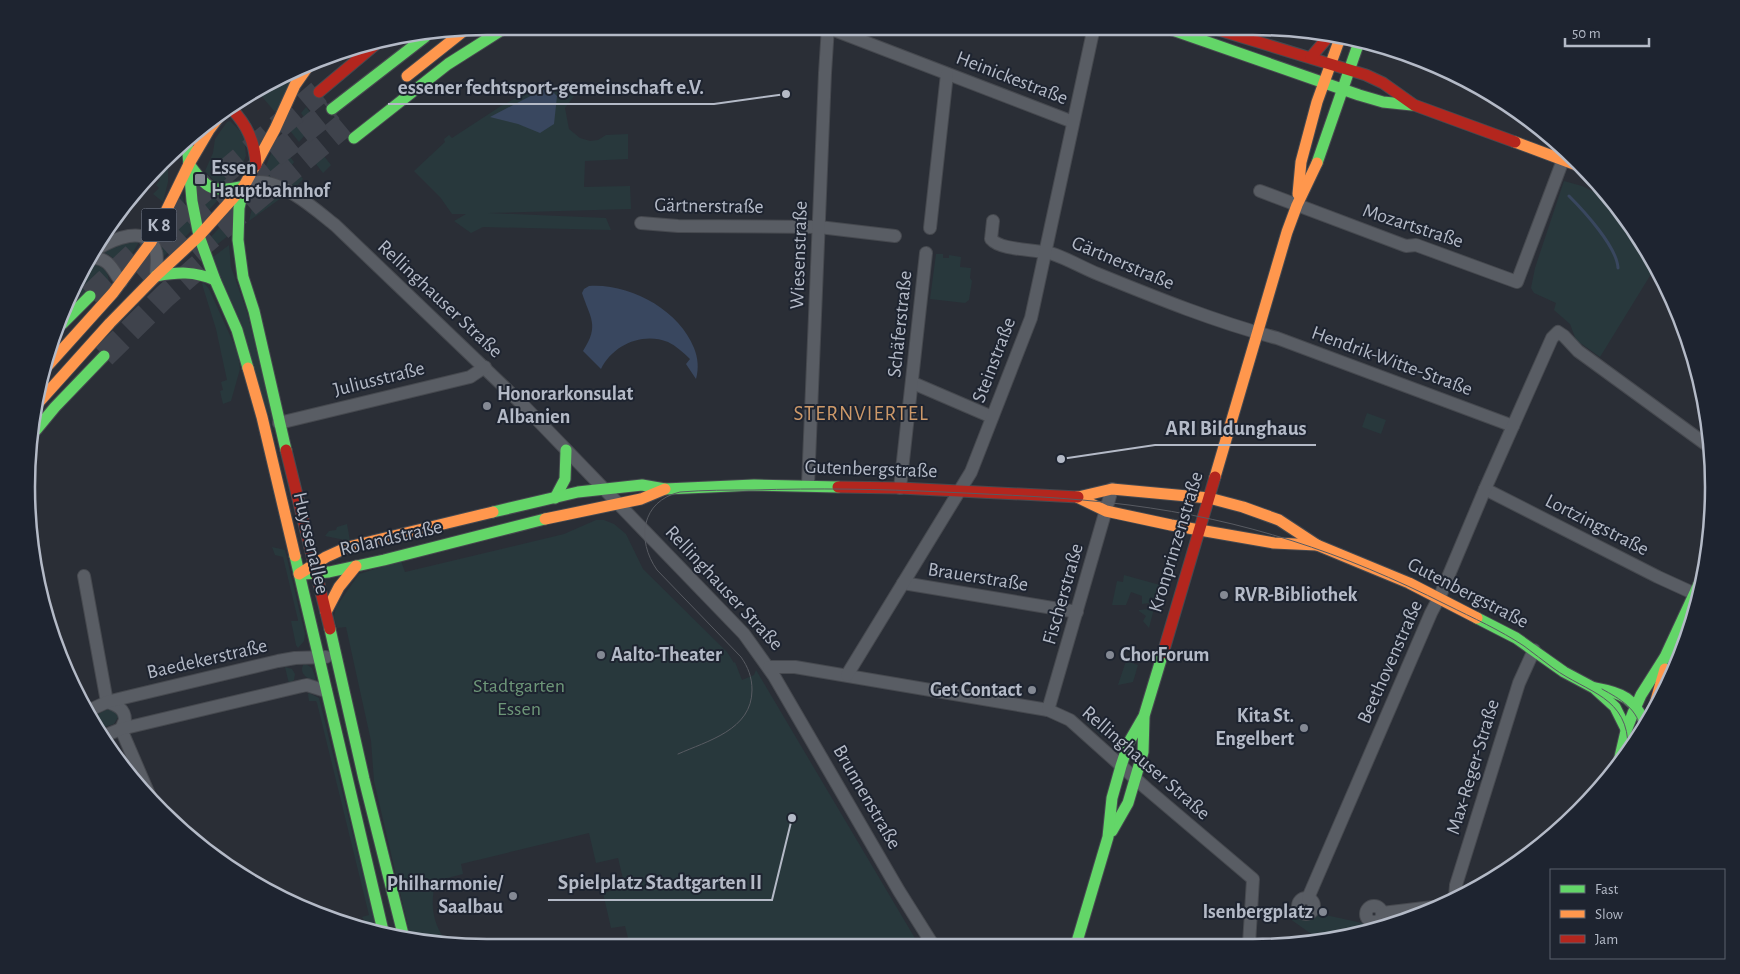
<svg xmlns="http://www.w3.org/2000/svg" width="1740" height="974" font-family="'Alegreya Sans',sans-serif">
<rect width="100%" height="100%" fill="#2a2e36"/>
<g fill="#28383c">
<path d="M 296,74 L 275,112 L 259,93 Z"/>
<path d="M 547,82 L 547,86 L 583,84 L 565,108 L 569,129 L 580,138 L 590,141 L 598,140 L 606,135 L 628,134 L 628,159 L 585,161 L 584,187 L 630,186 L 631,209 L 488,213 L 606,218 L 611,230 L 483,227 L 471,233 L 454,221 L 466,214 L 452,214 L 440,197 L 414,171 L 445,142 L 444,139 L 449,135 L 452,138 L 501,106 Z"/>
<path d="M 306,107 L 318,122 L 312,128 L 301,113 Z"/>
<path d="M 294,120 L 305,135 L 299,142 L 287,127 Z"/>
<path d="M 230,121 L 244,135 L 246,156 L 238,173 L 231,182 L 218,185 L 205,171 L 213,153 L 215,139 L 227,122 Z"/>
<path d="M 313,142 L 331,165 L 323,173 L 305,150 Z"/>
<path d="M 275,144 L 280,151 L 283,148 L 294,162 L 292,165 L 303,179 L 294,189 L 264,175 L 263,173 Z"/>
<path d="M 168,168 L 168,182 L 163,202 L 153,194 L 159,188 L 156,185 L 160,180 L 156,175 L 163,169 Z"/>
<path d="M 1564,181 L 1582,186 L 1614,202 L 1656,266 L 1600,357 L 1576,340 L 1570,324 L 1554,310 L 1556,303 L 1534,293 L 1531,288 L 1535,268 Z"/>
<path d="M 263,190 L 269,190 L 284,196 L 249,221 L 255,195 Z"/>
<path d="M 200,191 L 220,198 L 203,216 Z"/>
<path d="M 182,195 L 192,230 L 183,239 L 171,217 Z"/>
<path d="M 228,218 L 228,236 L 211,249 L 209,239 Z"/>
<path d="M 165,227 L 175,246 L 163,257 L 158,240 Z"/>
<path d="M 134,241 L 139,242 L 122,271 C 117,261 112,255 102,252 L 111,245 Z"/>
<path d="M 229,245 L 231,267 L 247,312 L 279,443 L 213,257 Z"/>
<path d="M 936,254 L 943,254 L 943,258 L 949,258 L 949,255 L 961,257 L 960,267 L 971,268 L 970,278 L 972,281 L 969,300 L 965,303 L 930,299 Z"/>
<path d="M 94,263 C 105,266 113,278 106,289 C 103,293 98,297 94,301 L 73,298 L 83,277 L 87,274 L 85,272 L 89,264 Z"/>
<path d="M 204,283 L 209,289 L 238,353 L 240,369 L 231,401 L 223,404 L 220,391 L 223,390 L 221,382 L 227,380 L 216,329 L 202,284 Z"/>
<path d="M 1367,413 L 1386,420 L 1381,434 L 1362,427 Z"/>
<path d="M 596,520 L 604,520 L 614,524 L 626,534 L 643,569 L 727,652 L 734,663 L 735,662 L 742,680 L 754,675 L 756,670 L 919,945 L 630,946 L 625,926 L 611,928 L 603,893 L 625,887 L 618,858 L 596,863 L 589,833 L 461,864 L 463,874 L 436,881 C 429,905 433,926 449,945 L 411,939 L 374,781 L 371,741 L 346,627 L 337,628 L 334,617 L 336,607 L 359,574 L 401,561 L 405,572 L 564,534 Z"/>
<path d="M 347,524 L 350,541 L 325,536 L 329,531 L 336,530 L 337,527 Z"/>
<path d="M 272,547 L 285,550 L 305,634 L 304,641 L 298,648 L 296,645 L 291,621 L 298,621 L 298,620 L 283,557 L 275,555 Z"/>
<path d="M 1124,575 L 1160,585 L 1149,628 L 1143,621 L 1146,616 L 1139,611 L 1139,610 L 1150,609 L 1149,603 L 1142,604 L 1142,596 L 1131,592 L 1126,605 L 1112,605 L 1117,581 L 1123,582 Z"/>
<path d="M 1126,661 L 1138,665 L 1133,682 L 1118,685 Z"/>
<path d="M 306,664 L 312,668 L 316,680 C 308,680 299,674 303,665 Z"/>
<path d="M 285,667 L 292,669 L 295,674 L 294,680 L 289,684 Z"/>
<path d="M 309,693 L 319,698 L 376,927 L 366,923 L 362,917 L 369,915 L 317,703 L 316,701 L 309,701 L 308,694 Z"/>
<path d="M 108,709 L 115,711 L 118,717 L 114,724 L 101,728 L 94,716 Z"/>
<path d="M 1088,716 L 1103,725 L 1102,736 L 1086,722 Z"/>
<path d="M 1287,907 L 1292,908 C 1297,918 1307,922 1316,913 L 1367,924 L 1370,930 L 1316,943 L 1317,938 L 1286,916 Z"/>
</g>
<g fill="#39475f">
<path d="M 542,90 L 551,90 L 557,96 L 554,124 L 540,133 L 518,124 L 490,117 Z"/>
<path d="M 589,286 C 630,283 679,310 694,348 C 698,358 699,368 696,379 L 686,364 L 690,359 C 683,352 676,346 668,342 C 642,332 613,345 601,369 L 583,351 C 600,325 590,318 582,293 L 584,289 Z"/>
</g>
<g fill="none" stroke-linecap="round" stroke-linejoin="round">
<path stroke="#39475f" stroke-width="3" d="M 1569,196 C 1584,211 1617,247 1618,268"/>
<g stroke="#3f434c" stroke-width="24" stroke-dasharray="24 12" stroke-linecap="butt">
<path d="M 193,252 L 344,125"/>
<path d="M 137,273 L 208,209 L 332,109"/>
<path d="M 90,296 L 198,195 L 319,92"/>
<path d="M 104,356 L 165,296 L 206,260"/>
</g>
<g stroke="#46494f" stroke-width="14">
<g id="street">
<path d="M 826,27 L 1073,122"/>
<path d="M 244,186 C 249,185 254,182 259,182 C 285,182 316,210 335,225 L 523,405 L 744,634 L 774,676 L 899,891 L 933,945"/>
<path d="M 1260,191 L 1406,246 L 1416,245 L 1517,282 L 1563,160"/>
<path d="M 993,221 L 991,239 C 1001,251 1037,249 1053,254 C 1068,259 1083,268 1098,274 C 1157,298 1216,322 1277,338 L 1513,426"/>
<path d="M 641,223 L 678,226 L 819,227 L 895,236"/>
<path d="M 930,228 L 947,74"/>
<path d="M 95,250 C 111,240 149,222 156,252 C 158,259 156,268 156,276"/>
<path d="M 92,258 C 108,257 113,270 121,282"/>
<path d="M 913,383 L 992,417"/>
<path d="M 279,423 L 470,377 L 485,367"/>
<path d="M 808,485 L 825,73 L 828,27"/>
<path d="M 900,488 L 926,253"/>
<path d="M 1485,489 L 1658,577 L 1693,593"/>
<path d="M 84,576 L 107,702"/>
<path d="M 903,583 L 1077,612"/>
<path d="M 769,667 L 795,667 L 1048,710 L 1070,720 L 1147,789 L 1253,879 L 1249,944"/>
<path d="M 847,675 L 971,472 L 1031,318 L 1094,27"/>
<path d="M 107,702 C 117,705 125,709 125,720 L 121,729"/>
<path d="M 90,710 L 107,702 L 123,698 L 278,661 L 295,658 L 326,657"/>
<path d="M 1048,710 L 1112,489"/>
<path d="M 121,729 L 151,799"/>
<path d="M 106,735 L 121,729 L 302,686 L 307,685 L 326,691"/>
<path d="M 1455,897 L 1456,885 L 1519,683 L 1534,650"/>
<circle cx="1306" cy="906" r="8"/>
<path d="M 1308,898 L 1431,613 L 1440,596 L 1485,489 L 1552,338 L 1558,332 L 1564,336 L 1578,351 L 1711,448"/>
<circle cx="1374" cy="914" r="8"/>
<path d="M 1382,913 L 1433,907"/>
</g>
</g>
<g stroke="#46494f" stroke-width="13">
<g id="fast">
<path d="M 1164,27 L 1359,95 L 1383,102 L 1412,105"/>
<path d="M 332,109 L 425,37"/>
<path d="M 354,138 L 448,64 L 508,26"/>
<path d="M 187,142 L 192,201 L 199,236 L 215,280 L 237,330 L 248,368"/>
<path d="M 1317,163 L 1359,42"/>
<path d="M 189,164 C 208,190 212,193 244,186 L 239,208 L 238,240 L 243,277 L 254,311 L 286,450"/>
<path d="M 156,276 C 178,272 194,271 215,280"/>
<path d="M 62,324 L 90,296"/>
<path d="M 36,430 L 55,407 L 104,356"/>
<path d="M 555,498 L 565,479 L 566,450"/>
<path d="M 493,512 L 578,492 L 642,485 L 665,489 L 754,485 L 838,487"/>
<path d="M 295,556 L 384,935"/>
<path d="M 304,574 L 329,572 L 384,560 L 545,519"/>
<path d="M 1477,618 L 1516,638 L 1564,672 L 1594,688 L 1615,707 L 1626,729"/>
<path d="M 330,629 L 364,779 L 404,938"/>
<path d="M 1595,688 C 1623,693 1634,698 1646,725"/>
<path d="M 1619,761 L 1626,731 L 1633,713 L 1641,695 L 1665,657 L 1704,573"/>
<path d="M 1112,831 L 1128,803 L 1143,752 L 1144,718"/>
<path d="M 1076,945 L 1108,837 L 1112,798 L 1121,766 L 1129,742 L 1144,716 L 1163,653"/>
</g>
</g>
<g stroke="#46494f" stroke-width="13">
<g id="slow">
<path d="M 407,76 L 465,30"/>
<path d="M 1515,142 L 1582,167"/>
<path d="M 1298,194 L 1301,162 L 1317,102 L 1340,38"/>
<path d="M 248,368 L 262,417 L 295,556"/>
<path d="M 42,372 L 113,293 L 151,242 L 189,164 L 209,130 L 222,113"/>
<path d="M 39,402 L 110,323 L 156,276 L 199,236 L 244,186 L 275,129 L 295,85 L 307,68"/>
<path d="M 1215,477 L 1287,232 L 1297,205 L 1317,163"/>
<path d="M 1077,497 L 1106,511 L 1171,525 L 1274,543 L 1317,545"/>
<path d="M 1078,497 L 1112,489 L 1209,498 L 1243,507 L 1279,520 L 1317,545 L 1409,583 L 1477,618"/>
<path d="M 545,519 L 641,499 L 665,489"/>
<path d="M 299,574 L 326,557 L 348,547 L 493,512"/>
<path d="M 326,612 L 339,587 L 356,566"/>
<path d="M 1650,721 L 1665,669"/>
</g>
</g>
<g stroke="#46494f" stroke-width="13">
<g id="jam">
<path d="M 1209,27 L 1366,75 L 1383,83 L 1414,105 L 1515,142"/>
<path d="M 1311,57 L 1329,36"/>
<path d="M 319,92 L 376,44"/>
<path d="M 231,108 C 247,125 255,142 256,165"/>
<path d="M 286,450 L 330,629"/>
<path d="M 838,487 L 900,488 L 1078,497"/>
<path d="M 1163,653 L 1215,477"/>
</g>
</g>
<use href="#street" stroke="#595d64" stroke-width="12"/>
<use href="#fast" stroke="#63d668" stroke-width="11"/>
<use href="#slow" stroke="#ff974d" stroke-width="11"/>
<use href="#jam" stroke="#b3261e" stroke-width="11"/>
<g stroke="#585b62" stroke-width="1">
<path d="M 1602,689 C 1620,699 1639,709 1641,732"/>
<path d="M 678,754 C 707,741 752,730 752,690 C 752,677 748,667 741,657 L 657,570 C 636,540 641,501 680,492 C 704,490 729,490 753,490 C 816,488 880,489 943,492 C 1005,495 1067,497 1129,505 C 1245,520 1342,552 1447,605 C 1473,618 1500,630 1524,646 C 1534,653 1543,661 1553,668 C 1587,693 1629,696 1628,749"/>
</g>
</g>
<g fill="#848994" stroke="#1e2430" stroke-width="2">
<rect x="194" y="173" width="12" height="12" rx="2.5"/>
<circle cx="487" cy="406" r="5"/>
<circle cx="1224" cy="595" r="5"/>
<circle cx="601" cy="655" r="5"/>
<circle cx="1110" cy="655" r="5"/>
<circle cx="1032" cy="690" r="5"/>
<circle cx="1304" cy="728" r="5"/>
<circle cx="513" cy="896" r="5"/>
<circle cx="1323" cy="912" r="5"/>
</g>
<g text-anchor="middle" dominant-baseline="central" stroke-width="4" stroke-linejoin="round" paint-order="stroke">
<rect fill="#1e2430" stroke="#878d9a" stroke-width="1" x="141.5" y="208.5" width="35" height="33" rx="4"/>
<g font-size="19" font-weight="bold" fill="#b4bac7">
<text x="159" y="225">K 8</text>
</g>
<g font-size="20" fill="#b4bac7" stroke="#1e2430">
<text transform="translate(1012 78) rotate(21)">Heinickestraße</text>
<text transform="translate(709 206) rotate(1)">Gärtnerstraße</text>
<text transform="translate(1413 226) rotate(18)">Mozartstraße</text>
<text transform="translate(799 255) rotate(-88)">Wiesenstraße</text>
<text transform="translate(1123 263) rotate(23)">Gärtnerstraße</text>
<text transform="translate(440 299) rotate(43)">Rellinghauser Straße</text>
<text transform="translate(900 324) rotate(-84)">Schäferstraße</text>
<text transform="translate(994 360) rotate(-69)">Steinstraße</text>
<text transform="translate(1392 361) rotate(20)">Hendrik-Witte-Straße</text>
<text transform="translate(379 379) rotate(-14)">Juliusstraße</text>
<text transform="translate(871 469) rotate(2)">Gutenbergstraße</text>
<text transform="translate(1597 525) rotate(27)">Lortzingstraße</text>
<text transform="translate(391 538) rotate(-13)">Rolandstraße</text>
<text transform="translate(1176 542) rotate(-73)">Kronprinzenstraße</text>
<text transform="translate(311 543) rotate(77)">Huyssenallee</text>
<text transform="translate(978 577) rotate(9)">Brauerstraße</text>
<text transform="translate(724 588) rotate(47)">Rellinghauser Straße</text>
<text transform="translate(1468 593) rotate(27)">Gutenbergstraße</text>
<text transform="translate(1063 594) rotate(-74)">Fischerstraße</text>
<text transform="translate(207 659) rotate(-13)">Baedekerstraße</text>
<text transform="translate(1390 662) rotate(-66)">Beethovenstraße</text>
<text transform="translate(1146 763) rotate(41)">Rellinghauser Straße</text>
<text transform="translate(1473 767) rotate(-73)">Max-Reger-Straße</text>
<text transform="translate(867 797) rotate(60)">Brunnenstraße</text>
</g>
<g font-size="20" font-weight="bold" fill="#b4bac7" stroke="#1e2430" text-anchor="start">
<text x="211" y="168">Essen<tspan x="211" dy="23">Hauptbahnhof</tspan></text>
<text x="497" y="394">Honorarkonsulat<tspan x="497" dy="23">Albanien</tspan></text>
<text x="1234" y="595">RVR-Bibliothek</text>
<text x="611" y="655">Aalto-Theater</text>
<text x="1120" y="655">ChorForum</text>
<text x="1022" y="690" text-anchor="end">Get Contact</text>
<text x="1294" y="716" text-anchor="end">Kita St.<tspan x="1294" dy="23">Engelbert</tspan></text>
<text x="503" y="884" text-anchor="end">Philharmonie/<tspan x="503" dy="23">Saalbau</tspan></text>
<text x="1313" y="912" text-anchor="end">Isenbergplatz</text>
</g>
<g font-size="20" fill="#6d9678" stroke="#1e2430">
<text x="519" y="686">Stadtgarten<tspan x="519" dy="23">Essen</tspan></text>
</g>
<g font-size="21" letter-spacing="1" fill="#cd9969" stroke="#1e2430">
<text x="861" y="413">STERNVIERTEL</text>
</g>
</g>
<path d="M0 0H1740V974H0ZM487 35H1253A452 452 0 0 1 1705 487V487A452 452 0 0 1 1253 939H487A452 452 0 0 1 35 487V487A452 452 0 0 1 487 35Z" fill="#1e2430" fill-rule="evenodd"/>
<path fill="none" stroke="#b4bac7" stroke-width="2.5" d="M487 35H1253A452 452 0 0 1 1705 487V487A452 452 0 0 1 1253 939H487A452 452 0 0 1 35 487V487A452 452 0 0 1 487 35Z"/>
<path fill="none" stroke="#b4bac7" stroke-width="2" d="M786 94L714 104H388M1061 459L1155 445H1316M792 818L772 900H548"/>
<g fill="#b4bac7" stroke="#1e2430" stroke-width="2">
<circle cx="786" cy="94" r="5"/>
<circle cx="1061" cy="459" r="5"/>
<circle cx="792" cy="818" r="5"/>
</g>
<g font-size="21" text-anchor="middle" font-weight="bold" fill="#b4bac7" stroke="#1e2430" stroke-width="4" stroke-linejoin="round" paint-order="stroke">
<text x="551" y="94">essener fechtsport-gemeinschaft e.V.</text>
<text x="1236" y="435">ARI Bildunghaus</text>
<text x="660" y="889">Spielplatz Stadtgarten II</text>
</g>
<rect x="1550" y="869" width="175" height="90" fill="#1e2430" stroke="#5a606c"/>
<rect x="1560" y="885" width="25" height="8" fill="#63d668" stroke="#5a606c"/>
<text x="1595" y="894" font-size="15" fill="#b4bac7">Fast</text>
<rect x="1560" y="910" width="25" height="8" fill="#ff974d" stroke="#5a606c"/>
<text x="1595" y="919" font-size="15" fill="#b4bac7">Slow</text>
<rect x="1560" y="935" width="25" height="8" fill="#b3261e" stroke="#5a606c"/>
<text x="1595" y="944" font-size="15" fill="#b4bac7">Jam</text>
<path d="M1565 38v8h84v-8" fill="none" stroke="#b4bac7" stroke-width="2.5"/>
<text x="1572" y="38" font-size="15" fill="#b4bac7" stroke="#1e2430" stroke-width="4" paint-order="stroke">50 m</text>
</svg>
